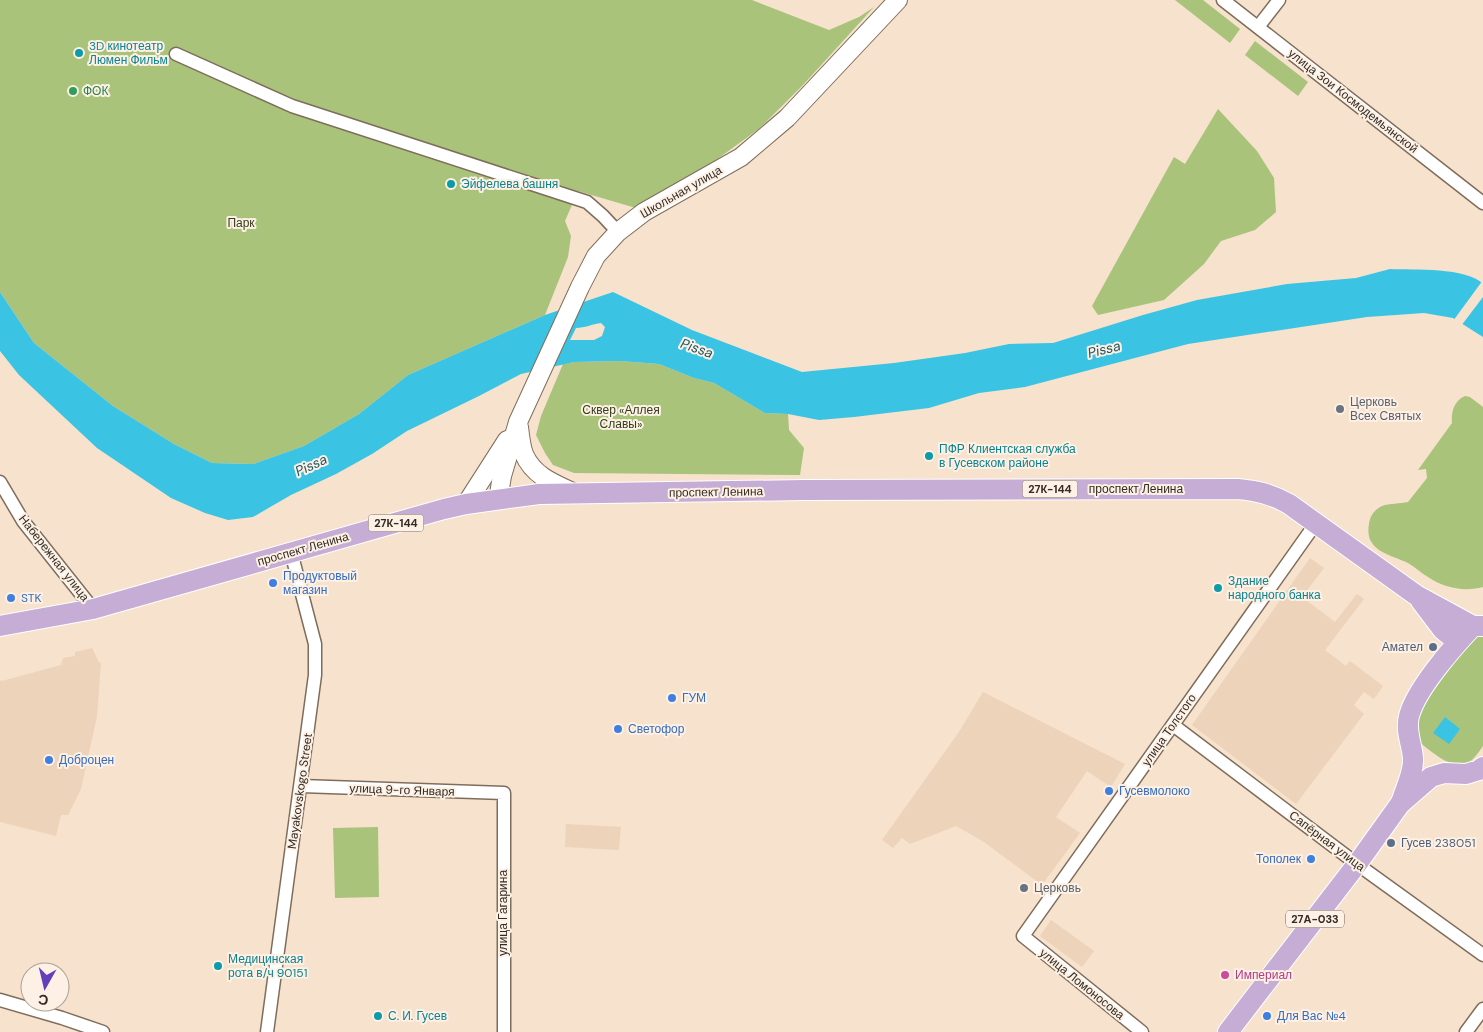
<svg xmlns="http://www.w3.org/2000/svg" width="1483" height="1032" font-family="'DM Sans',sans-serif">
<rect width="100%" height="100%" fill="#f6e2cd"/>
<g fill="#ecd3ba">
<path d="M 1310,558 L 1324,568 L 1302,597 L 1335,622 L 1357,594 L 1364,599 L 1325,650 L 1346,666 L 1350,661 L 1383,686 L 1374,699 L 1364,692 L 1354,705 L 1364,714 L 1296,804 L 1192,725 Z"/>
<path d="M 92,648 L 99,662 L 101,663 L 97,716 L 81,789 L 68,815 L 61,815 L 56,836 L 0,822 L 0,680 L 2,681 L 61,665 L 63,658 L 75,656 L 75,652 Z"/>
<path d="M 983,692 L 1125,764 L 1111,787 L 1087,771 L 1056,817 L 1080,833 L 1042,885 L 984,842 L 956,826 L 910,844 L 902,838 L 893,848 L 882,840 L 959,732 Z"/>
<path d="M 566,824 L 621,827 L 619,850 L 565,847 Z"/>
<path d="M 1051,920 L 1094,951 L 1082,967 L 1040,936 Z"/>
</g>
<g fill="#a9c37a">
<path d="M 0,0 L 752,0 L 829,30 L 859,17 L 874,7 L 803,85 L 760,128 L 646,211 L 578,191 L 565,221 L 571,236 L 568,257 L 545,315 L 408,375 L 359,414 L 304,446 L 253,464 L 212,463 L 174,444 L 113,406 L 34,343 L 0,292 Z"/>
<path d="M 1175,0 L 1203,0 L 1240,29 L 1230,43 Z"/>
<path d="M 1255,41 L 1308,82 L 1298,96 L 1245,55 Z"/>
<path d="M 1218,109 L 1257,151 L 1274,178 L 1276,212 L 1255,230 L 1221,241 L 1204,264 L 1164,300 L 1098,315 L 1092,306 L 1174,157 L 1185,164 Z"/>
<path d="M 620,361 L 659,364 L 694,378 L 714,383 L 765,413 L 788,414 L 789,430 L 804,448 L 800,475 L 574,473 L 553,465 L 545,453 L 536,435 L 541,416 L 563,364 L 574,362 Z"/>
<path d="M 1465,396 L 1470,397 L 1483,407 L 1483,587 C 1464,592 1444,588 1428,577 C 1421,573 1415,567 1408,563 C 1390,554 1364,551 1369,524 C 1370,516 1374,510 1382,506 C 1390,503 1400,504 1408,502 L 1427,478 L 1426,469 L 1418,470 L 1452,423 C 1451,412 1454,401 1465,396 Z"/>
<path d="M 1483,628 L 1483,746 C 1480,750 1477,755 1473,759 C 1455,775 1433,752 1419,742 L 1414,709 Z"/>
<path d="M 378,827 L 379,897 L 335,898 L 333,828 Z"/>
</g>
<g fill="#3bc3e3" fill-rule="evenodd">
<path d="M 1390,269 C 1413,270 1467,267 1483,284 L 1483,337 L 1453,318 L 1424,313 L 1367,317 L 1188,344 L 1025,387 L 979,393 L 929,408 L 854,417 L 819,420 L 788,414 L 765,413 L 714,383 L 694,378 L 659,364 L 620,361 L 574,362 L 521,374 L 479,396 L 407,431 L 372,454 L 336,474 L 291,495 L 253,517 L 228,520 L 205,513 L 171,498 L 97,448 L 19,375 L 0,351 L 0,292 L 34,343 L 113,406 L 174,444 L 212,463 L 253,464 L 304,446 L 359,414 L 408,375 L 545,315 L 613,292 L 692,330 L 802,372 L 894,363 L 965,353 L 1009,344 L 1053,343 L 1143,315 L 1197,300 L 1287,284 L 1356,278 ZM 601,323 L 605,327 L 602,336 L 594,340 L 570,340 L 576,328 C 585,328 592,324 601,323 Z"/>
<path d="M 1445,717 L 1460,729 L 1449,744 L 1433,733 Z"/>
</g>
<path fill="#f6e2cd" d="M 1483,280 L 1483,297 L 1461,326 L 1453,321 Z"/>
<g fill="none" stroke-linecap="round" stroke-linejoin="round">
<g stroke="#7f6d5b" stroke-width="15">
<g id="street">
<path d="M 1223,0 L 1483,203"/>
<path d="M 1258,27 L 1279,0"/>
<path d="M 176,54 L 292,106 L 587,202 L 603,216 L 618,232"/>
<path d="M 0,482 L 23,521 L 93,609"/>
<path d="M 1173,725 L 1357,864 L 1483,955"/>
<path d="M 301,786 L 504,793 L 504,1032"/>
<path d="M 0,1000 L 62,1018 L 103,1032"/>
<path d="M 267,1032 L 315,675 L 315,644 L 291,552"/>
<path d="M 1142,1032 L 1023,936 L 1316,523"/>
<path d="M 1466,1032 L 1483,1009"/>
</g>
</g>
<g stroke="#7f6d5b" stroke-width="20">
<g id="secondary">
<path d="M 519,427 C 520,436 521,446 524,454 C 533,476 555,484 575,493"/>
<path d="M 498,500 L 502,476 L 518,422 L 580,287 L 596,256 L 618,232 L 644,212 L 741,157 L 787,118 L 898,0"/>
<path d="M 466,504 L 507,440"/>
</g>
</g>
<g stroke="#fff" stroke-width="22">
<g id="primary">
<path d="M 1421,601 L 1443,630 L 1458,642"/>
<path d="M 0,626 L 93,609 L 444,509 L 466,504 L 539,494 L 804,490 L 1238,489 C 1258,491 1271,494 1289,504 L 1416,595 L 1473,626"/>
<path d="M 1401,803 C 1405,789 1414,773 1413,758 C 1412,744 1405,731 1409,716 C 1416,689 1453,647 1473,626 L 1483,626"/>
<path d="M 1228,1032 L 1357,864 L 1400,804 L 1431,777 L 1444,773 L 1466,774 L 1479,770 L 1483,767"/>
</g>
</g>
<use href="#street" stroke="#fff" stroke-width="12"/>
<use href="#secondary" stroke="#fff" stroke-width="18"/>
<use href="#primary" stroke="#c6add6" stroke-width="20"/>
</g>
<g fill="#0f9aa8" stroke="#fdf0e4" stroke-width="2">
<circle cx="79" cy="53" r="5"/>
<circle cx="451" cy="184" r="5"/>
<circle cx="929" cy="456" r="5"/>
<circle cx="1218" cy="588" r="5"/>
<circle cx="218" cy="966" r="5"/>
<circle cx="378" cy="1016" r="5"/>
</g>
<circle fill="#2e9e5b" stroke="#fdf0e4" stroke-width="2" cx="73" cy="91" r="5"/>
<g fill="#6b7280" stroke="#fdf0e4" stroke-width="2">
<circle cx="1340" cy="409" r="5"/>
<circle cx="1024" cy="888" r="5"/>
</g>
<g fill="#3f7fe0" stroke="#fdf0e4" stroke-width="2">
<circle cx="273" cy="583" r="5"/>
<circle cx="11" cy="598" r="5"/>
<circle cx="672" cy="698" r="5"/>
<circle cx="618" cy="729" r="5"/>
<circle cx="49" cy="760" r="5"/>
<circle cx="1109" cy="791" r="5"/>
<circle cx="1311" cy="859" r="5"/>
<circle cx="1267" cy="1016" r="5"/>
</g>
<g fill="#5c6f8a" stroke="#fdf0e4" stroke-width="2">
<circle cx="1433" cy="647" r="5"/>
<circle cx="1391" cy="843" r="5"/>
</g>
<circle fill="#d1479c" stroke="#fdf0e4" stroke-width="2" cx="1225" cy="975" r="5"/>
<g text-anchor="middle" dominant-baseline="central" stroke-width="4" stroke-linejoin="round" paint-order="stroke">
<g fill="#fdf0e4" stroke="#70675e" stroke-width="1">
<rect x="1022.5" y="480.5" width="55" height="17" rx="4"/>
<rect x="368.5" y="514.5" width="55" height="17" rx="4"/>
<rect x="1286" y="910.5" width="58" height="17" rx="4"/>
</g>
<g font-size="11" font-weight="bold" fill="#332c24">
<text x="1050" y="489">27К-144</text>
<text x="396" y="523">27К-144</text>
<text x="1315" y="919">27А-033</text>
</g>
<g font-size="12" fill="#0d838f" stroke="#fdf0e4" text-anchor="start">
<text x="89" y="46">3D кинотеатр<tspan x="89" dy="14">Люмен Фильм</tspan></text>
<text x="461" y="184">Эйфелева башня</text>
<text x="939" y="449">ПФР Клиентская служба<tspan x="939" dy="14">в Гусевском районе</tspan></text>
<text x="1228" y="581">Здание<tspan x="1228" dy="14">народного банка</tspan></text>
<text x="228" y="959">Медицинская<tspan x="228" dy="14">рота в/ч 90151</tspan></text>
<text x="388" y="1016">С. И. Гусев</text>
</g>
<g font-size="12" fill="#27864d" stroke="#fdf0e4" text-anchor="start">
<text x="83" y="91">ФОК</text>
</g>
<g font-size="12" fill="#332c24" stroke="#fdf0e4">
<text transform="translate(1353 101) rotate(38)">улица Зои Космодемьянской</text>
<text transform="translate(681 192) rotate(-30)">Школьная улица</text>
<text x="1136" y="489">проспект Ленина</text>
<text transform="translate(716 492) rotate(-1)">проспект Ленина</text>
<text transform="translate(303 549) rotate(-16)">проспект Ленина</text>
<text transform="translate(54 558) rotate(52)">Набережная улица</text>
<text transform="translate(1169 730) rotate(-55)">улица Толстого</text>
<text transform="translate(402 790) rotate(2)">улица 9-го Января</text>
<text transform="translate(300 791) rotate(-82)">Mayakovskogo Street</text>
<text transform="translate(1327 841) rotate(37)">Сапёрная улица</text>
<text transform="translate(503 913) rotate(-90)">улица Гагарина</text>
<text transform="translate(1082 984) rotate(39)">улица Ломоносова</text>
</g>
<g font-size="12" fill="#323f1a" stroke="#fdf0e4">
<text x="241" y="223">Парк</text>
<text x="621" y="410">Сквер «Аллея<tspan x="621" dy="14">Славы»</tspan></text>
</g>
<g font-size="12" fill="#5b616d" stroke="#fdf0e4" text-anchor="start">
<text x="1350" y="402">Церковь<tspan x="1350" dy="14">Всех Святых</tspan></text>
<text x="1034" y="888">Церковь</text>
</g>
<g font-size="12" fill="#366cbe" stroke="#fdf0e4" text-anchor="start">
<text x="283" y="576">Продуктовый<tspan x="283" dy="14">магазин</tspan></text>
<text x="21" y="598">STK</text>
<text x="682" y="698">ГУМ</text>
<text x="628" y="729">Светофор</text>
<text x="59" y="760">Доброцен</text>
<text x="1119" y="791">Гусевмолоко</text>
<text x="1301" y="859" text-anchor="end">Тополек</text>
<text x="1277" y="1016">Для Вас №4</text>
</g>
<g font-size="12" fill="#4e5e75" stroke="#fdf0e4" text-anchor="end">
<text x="1423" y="647">Амател</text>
<text x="1401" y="843" text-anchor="start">Гусев 238051</text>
</g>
<g font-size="12" fill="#b23c85" stroke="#fdf0e4" text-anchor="start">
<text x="1235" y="975">Империал</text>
</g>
<g font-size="14" font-style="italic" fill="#215765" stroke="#fdf0e4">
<text transform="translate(697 348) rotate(19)">Pissa</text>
<text transform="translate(1104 349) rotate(-14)">Pissa</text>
<text transform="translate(311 465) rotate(-25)">Pissa</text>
</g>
</g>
<g transform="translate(45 987) rotate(188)"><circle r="24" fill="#fdf0e4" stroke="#aca297"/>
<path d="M0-4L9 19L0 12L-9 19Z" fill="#6440b8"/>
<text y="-8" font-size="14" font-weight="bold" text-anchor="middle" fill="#332c24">С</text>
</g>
</svg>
